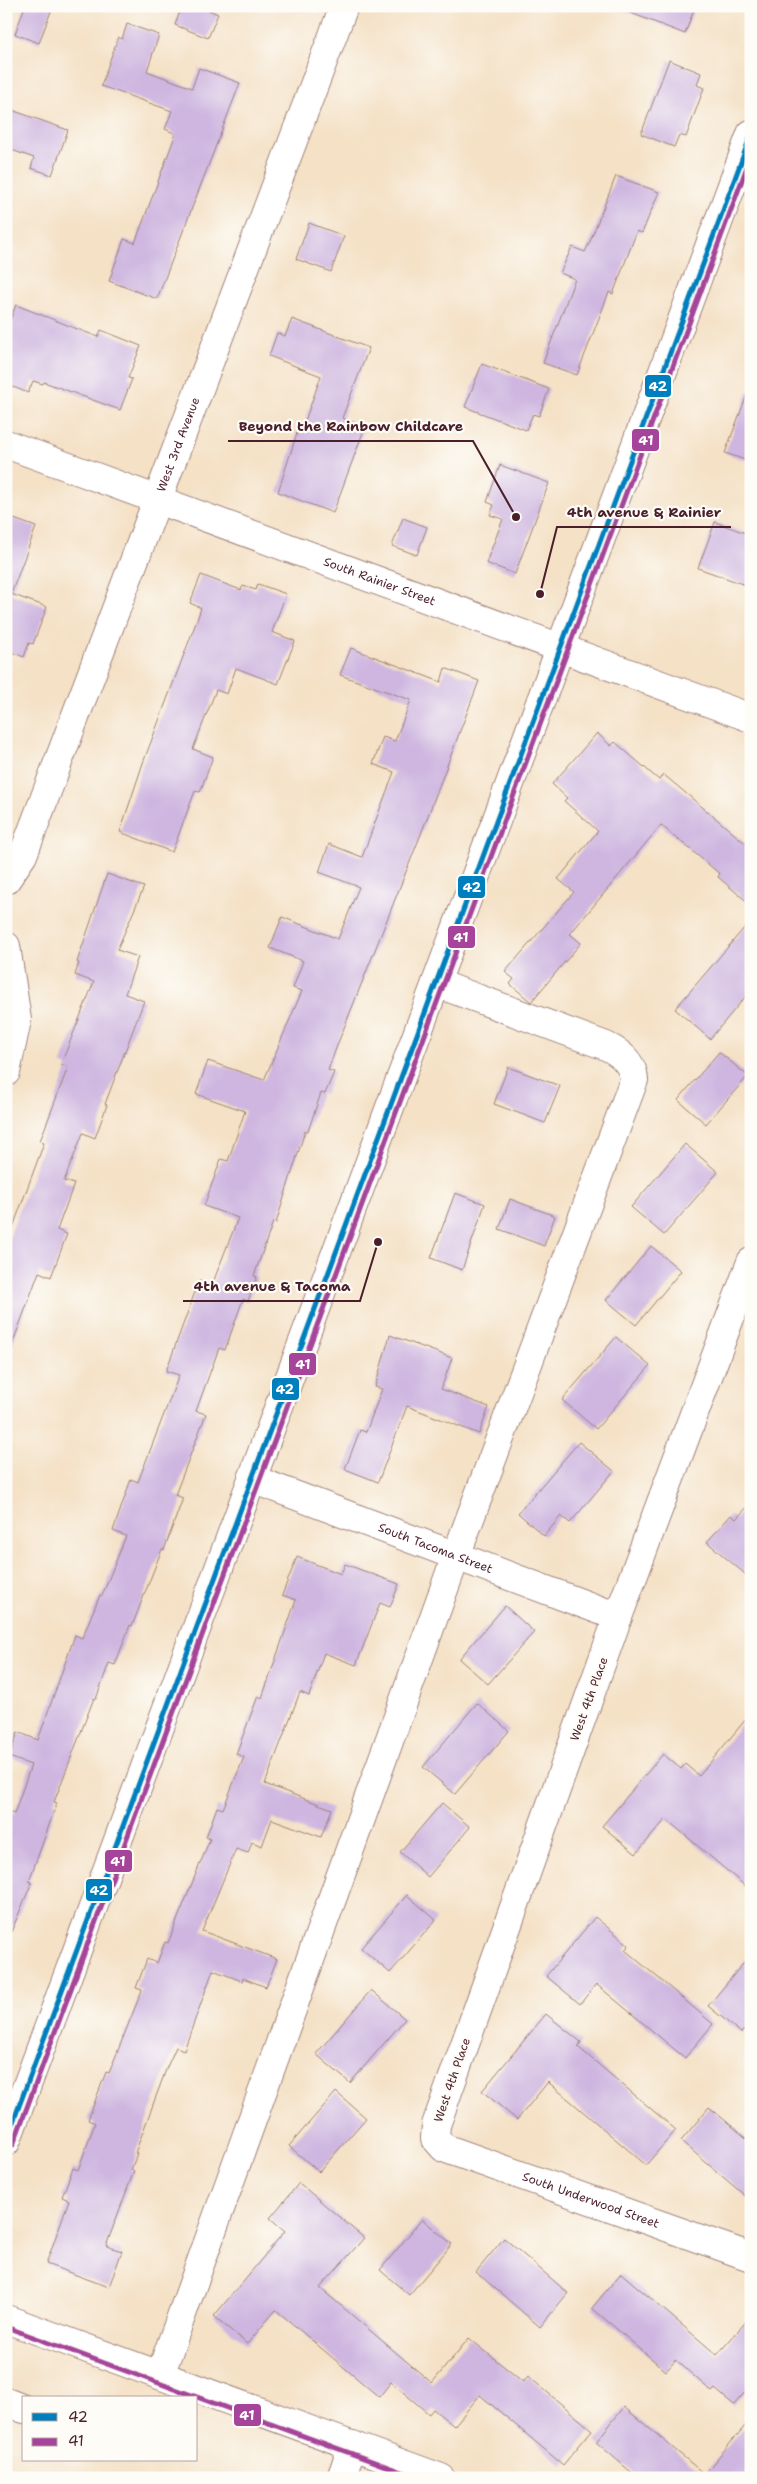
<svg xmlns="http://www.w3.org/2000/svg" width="757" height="2484" font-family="'Shantell Sans',sans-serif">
<rect width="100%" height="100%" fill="#fdfcf7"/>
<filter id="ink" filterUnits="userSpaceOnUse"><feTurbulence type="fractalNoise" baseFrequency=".02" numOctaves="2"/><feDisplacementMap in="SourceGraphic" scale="10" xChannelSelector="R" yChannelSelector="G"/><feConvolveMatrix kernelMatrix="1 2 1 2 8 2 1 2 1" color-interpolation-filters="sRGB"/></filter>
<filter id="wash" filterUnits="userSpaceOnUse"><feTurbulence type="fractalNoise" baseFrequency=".0096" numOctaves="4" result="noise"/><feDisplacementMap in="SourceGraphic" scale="20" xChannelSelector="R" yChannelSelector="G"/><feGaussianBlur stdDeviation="1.12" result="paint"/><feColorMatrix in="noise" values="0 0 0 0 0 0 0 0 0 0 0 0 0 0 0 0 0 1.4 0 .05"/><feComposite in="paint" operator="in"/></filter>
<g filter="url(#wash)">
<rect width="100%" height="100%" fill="#f4e1c6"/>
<g id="blocks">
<g fill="#ceb6e0">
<path d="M 25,6 L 53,6 L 39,43 L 15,34 Z"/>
<path d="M 182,6 L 199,6 L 218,14 L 208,38 L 175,25 Z"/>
<path d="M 618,6 L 695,6 L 685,34 L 618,8 Z"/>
<path d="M 127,24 L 159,35 L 147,71 L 192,88 L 199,68 L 240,83 L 157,299 L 109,281 L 124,239 L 135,243 L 175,136 L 174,133 L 165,129 L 172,111 L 101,86 L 118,37 L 122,39 Z"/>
<path d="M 669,60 L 701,73 L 697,85 L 704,88 L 686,137 L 679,135 L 674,147 L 641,134 Z"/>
<path d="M 6,108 L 68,130 L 52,175 L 31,168 L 34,158 L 6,148 Z"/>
<path d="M 616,176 L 659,192 L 642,233 L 637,231 L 613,294 L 609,292 L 577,375 L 543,363 L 575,279 L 560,273 L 572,247 L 585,252 L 589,244 Z"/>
<path d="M 309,223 L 344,236 L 331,272 L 296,259 Z"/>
<path d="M 16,305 L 98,337 L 101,330 L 141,346 L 128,378 L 132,379 L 120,410 L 44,382 L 43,384 L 33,381 L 28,393 L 6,384 L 6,330 Z"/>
<path d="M 292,319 L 369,348 L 342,418 L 365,427 L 333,513 L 278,492 L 298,430 L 301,432 L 321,376 L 269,356 L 277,333 L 285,336 Z"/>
<path d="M 482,364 L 549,389 L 539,416 L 533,414 L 526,430 L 465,407 Z"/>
<path d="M 748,392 L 751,392 L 751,462 L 725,453 Z"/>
<path d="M 500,465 L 549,483 L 515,574 L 486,563 L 503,519 L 490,515 L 494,505 L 487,502 Z"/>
<path d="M 6,516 L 36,527 L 11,594 L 47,607 L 33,644 L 29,643 L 24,657 L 6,650 Z"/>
<path d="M 403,518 L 427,527 L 417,555 L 392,546 Z"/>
<path d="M 715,522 L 751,535 L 751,587 L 698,568 Z"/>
<path d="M 201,575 L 241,590 L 243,586 L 256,590 L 258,584 L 286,594 L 272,632 L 295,641 L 278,684 L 236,668 L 227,694 L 216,690 L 193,749 L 213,757 L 200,792 L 195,791 L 172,852 L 120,832 L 143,763 L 197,620 L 201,608 L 190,603 Z"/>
<path d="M 351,648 L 441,682 L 445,668 L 479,681 L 421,834 L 338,1043 L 328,1070 L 334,1072 L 325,1094 L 321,1093 L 308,1131 L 305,1131 L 276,1223 L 273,1222 L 254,1276 L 257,1277 L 248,1301 L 243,1299 L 225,1350 L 219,1348 L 196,1411 L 206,1414 L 175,1495 L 183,1498 L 164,1550 L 162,1549 L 132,1626 L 130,1625 L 115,1665 L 109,1663 L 96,1699 L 94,1698 L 54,1802 L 57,1803 L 29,1881 L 32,1882 L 6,1944 L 6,1811 L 14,1814 L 31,1765 L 9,1757 L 18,1732 L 38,1740 L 75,1635 L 82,1638 L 100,1595 L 102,1596 L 126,1536 L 113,1531 L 131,1479 L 138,1482 L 179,1375 L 166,1371 L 199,1281 L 212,1285 L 238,1218 L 204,1206 L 221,1159 L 228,1161 L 245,1111 L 196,1094 L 208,1061 L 264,1080 L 302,991 L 293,988 L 303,961 L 270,948 L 282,917 L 338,939 L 359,887 L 319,872 L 329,844 L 362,857 L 394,772 L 373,764 L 383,737 L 395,741 L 411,700 L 340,675 Z"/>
<path d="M 597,733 L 611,746 L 615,742 L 659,780 L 663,774 L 751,848 L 751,905 L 718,877 L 720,874 L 661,825 L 570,934 L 581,943 L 531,1002 L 510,984 L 514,979 L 505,972 L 574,892 L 558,879 L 598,831 L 564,801 L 567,798 L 552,784 Z"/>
<path d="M 107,874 L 144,887 L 117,950 L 138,957 L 125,994 L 144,1001 L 105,1104 L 107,1105 L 95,1138 L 83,1133 L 64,1181 L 74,1184 L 57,1230 L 67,1234 L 51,1277 L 39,1272 L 9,1353 L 6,1352 L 6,1246 L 44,1143 L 40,1141 L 68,1067 L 61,1064 L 94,982 L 75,975 L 79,963 L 77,962 Z"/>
<path d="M 751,920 L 751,990 L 710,1039 L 675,1009 Z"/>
<path d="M 719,1052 L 748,1076 L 706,1124 L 678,1100 Z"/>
<path d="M 508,1067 L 560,1086 L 545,1123 L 494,1104 Z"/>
<path d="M 685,1144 L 718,1172 L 664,1235 L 631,1207 Z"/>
<path d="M 455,1193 L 485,1204 L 462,1270 L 431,1258 Z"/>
<path d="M 510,1199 L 555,1216 L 544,1246 L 499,1229 Z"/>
<path d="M 651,1246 L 681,1271 L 636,1325 L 606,1300 Z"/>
<path d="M 390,1335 L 452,1358 L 441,1389 L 489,1407 L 479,1434 L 407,1406 L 378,1482 L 345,1469 L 360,1430 L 366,1432 L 382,1389 L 375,1387 Z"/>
<path d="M 616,1337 L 650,1366 L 596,1429 L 562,1400 Z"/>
<path d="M 579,1442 L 614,1471 L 570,1523 L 561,1516 L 544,1536 L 518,1513 Z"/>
<path d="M 751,1503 L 751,1579 L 707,1542 L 731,1515 L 736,1519 Z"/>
<path d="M 297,1557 L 341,1574 L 345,1564 L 399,1584 L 390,1607 L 380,1603 L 356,1665 L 324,1653 L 309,1696 L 300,1692 L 265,1784 L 332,1809 L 321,1837 L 272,1819 L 262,1846 L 252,1842 L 248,1853 L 236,1849 L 202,1931 L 277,1959 L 266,1987 L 243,1978 L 242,1981 L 213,1970 L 184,2050 L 176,2047 L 167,2067 L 135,2153 L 137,2154 L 131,2170 L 134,2171 L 106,2246 L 122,2251 L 109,2287 L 46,2264 L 69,2200 L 62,2197 L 73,2168 L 78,2170 L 95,2123 L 88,2120 L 106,2072 L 109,2073 L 142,1990 L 136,1988 L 147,1959 L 157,1963 L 165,1942 L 168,1943 L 210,1839 L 206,1837 L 217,1807 L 223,1809 L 244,1757 L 236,1754 L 258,1696 L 262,1698 L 296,1600 L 282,1595 Z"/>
<path d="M 505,1606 L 534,1632 L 488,1684 L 459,1659 Z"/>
<path d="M 477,1703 L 509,1731 L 455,1794 L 423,1767 Z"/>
<path d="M 751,1713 L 751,1891 L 666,1819 L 636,1854 L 602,1826 L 663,1754 L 681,1769 L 685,1764 L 699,1776 Z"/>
<path d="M 442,1803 L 470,1827 L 428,1877 L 400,1852 Z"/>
<path d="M 407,1895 L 436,1920 L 390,1973 L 361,1948 Z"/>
<path d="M 595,1917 L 629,1945 L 625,1950 L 713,2024 L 685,2058 L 596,1984 L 580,2004 L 546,1976 Z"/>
<path d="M 751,1954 L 751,2022 L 741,2033 L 708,2006 Z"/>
<path d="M 371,1990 L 405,2019 L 350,2083 L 316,2054 Z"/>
<path d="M 546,2014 L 581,2042 L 578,2047 L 676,2130 L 646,2165 L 548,2082 L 517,2120 L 482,2091 Z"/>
<path d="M 336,2092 L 366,2118 L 319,2172 L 289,2146 Z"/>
<path d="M 709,2107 L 751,2142 L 751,2201 L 681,2141 Z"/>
<path d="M 299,2183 L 364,2238 L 320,2288 L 432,2383 L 469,2338 L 523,2382 L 528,2376 L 592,2430 L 563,2465 L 480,2395 L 454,2426 L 433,2409 L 429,2414 L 391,2382 L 379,2397 L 276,2310 L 247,2344 L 214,2316 L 285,2231 L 270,2218 Z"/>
<path d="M 422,2219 L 452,2244 L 409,2295 L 380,2270 Z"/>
<path d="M 504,2238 L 568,2293 L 540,2327 L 476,2272 Z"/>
<path d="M 621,2273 L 717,2355 L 751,2316 L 751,2385 L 734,2405 L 715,2389 L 712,2392 L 676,2360 L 666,2371 L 592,2308 Z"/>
<path d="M 624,2407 L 704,2474 L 751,2419 L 751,2478 L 638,2478 L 596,2442 Z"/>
</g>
</g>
</g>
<g filter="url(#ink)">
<use href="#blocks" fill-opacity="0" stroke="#9f8078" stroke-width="1"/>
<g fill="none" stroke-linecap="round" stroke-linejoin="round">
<g stroke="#9f8078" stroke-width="30">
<g id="minor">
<path id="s1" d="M 6,444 L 751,718"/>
<path id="s2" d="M 6,880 L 23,855 L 344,6"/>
<path d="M 6,946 L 17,1020 L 6,1072"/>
<path id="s3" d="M 751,1262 L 618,1617 L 436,2125 L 435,2138 L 444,2148 L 751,2257"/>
<path id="s4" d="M 252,1479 L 618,1617"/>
<path d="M 6,2142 L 751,134"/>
<path d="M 6,2319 L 441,2478"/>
<path d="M 160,2375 L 456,1556 L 634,1080 C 633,1063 621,1053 606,1046 L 436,983"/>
<path d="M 6,2402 L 24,2409"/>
<path d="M 341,2478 L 353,2445"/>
</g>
</g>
<use href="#minor" stroke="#fff" stroke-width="28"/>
<g stroke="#fdfcf7" stroke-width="9">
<path id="bus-1" d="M 6,2141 L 751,135"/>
</g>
<g stroke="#fdfcf7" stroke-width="9">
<g id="bus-2">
<path d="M 13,2145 L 751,156"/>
<path d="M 6,2327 L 418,2478"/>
</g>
</g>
<use href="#bus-1" stroke="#007fbe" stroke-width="5"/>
<use href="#bus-2" stroke="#a5449a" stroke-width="5"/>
</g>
</g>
<g text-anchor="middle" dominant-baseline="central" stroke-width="4.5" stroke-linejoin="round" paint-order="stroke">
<g font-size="12" fill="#4a1f2b" stroke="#fdfcf7">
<text stroke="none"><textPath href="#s2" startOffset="469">West 3rd Avenue</textPath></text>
<text stroke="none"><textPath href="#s1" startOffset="398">South Rainier Street</textPath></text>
<text stroke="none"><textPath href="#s4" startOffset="196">South Tacoma Street</textPath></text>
<text transform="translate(589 1699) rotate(-70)">West 4th Place</text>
<text transform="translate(452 2080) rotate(-71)">West 4th Place</text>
<text stroke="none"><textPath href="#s3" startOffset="1101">South Underwood Street</textPath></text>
</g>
</g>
<path fill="none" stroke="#4a1f2b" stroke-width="2" d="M516 517L473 441H228M540 594L557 527H731M378 1242L360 1301H183"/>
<g fill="#4a1f2b" stroke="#fdfcf7" stroke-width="2">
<circle cx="516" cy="517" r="5"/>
<circle cx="540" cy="594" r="5"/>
<circle cx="378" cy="1242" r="5"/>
</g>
<g font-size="14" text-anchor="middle" font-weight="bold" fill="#4a1f2b" stroke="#fdfcf7" stroke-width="4.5" stroke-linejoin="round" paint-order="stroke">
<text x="351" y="431">Beyond the Rainbow Childcare</text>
<text x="644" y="517">4th avenue &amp; Rainier</text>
<text x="272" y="1291">4th avenue &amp; Tacoma</text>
</g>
<g stroke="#fdfcf7" stroke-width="2">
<rect x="644" y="374" width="28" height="24" rx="5" fill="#007fbe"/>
<rect x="631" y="428" width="29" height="24" rx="5" fill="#a5449a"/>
<rect x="457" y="875" width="29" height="24" rx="5" fill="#007fbe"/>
<rect x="447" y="925" width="29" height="24" rx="5" fill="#a5449a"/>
<rect x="288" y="1352" width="29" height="24" rx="5" fill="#a5449a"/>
<rect x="271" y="1377" width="29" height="24" rx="5" fill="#007fbe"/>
<rect x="104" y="1849" width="29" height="24" rx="5" fill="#a5449a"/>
<rect x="85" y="1878" width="28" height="24" rx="5" fill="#007fbe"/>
<rect x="233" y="2403" width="29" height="24" rx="5" fill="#a5449a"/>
</g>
<g font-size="14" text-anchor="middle" font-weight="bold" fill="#fff">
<text x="658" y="391">42</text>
<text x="646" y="445">41</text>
<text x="472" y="892">42</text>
<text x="461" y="942">41</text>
<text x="303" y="1369">41</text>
<text x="285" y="1394">42</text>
<text x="118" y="1866">41</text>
<text x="99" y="1895">42</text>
<text x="247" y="2420">41</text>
</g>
<rect width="757" height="2484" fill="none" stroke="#fdfcf7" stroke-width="25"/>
<rect x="22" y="2396" width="175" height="65" fill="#fdfcf7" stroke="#b5a4a5"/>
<rect x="32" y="2413" width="25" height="8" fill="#007fbe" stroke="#b5a4a5"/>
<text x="68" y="2422" font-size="15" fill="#4a1f2b">42</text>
<rect x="32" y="2438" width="25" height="8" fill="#a5449a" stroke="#b5a4a5"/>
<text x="68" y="2446" font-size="15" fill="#4a1f2b">41</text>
</svg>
